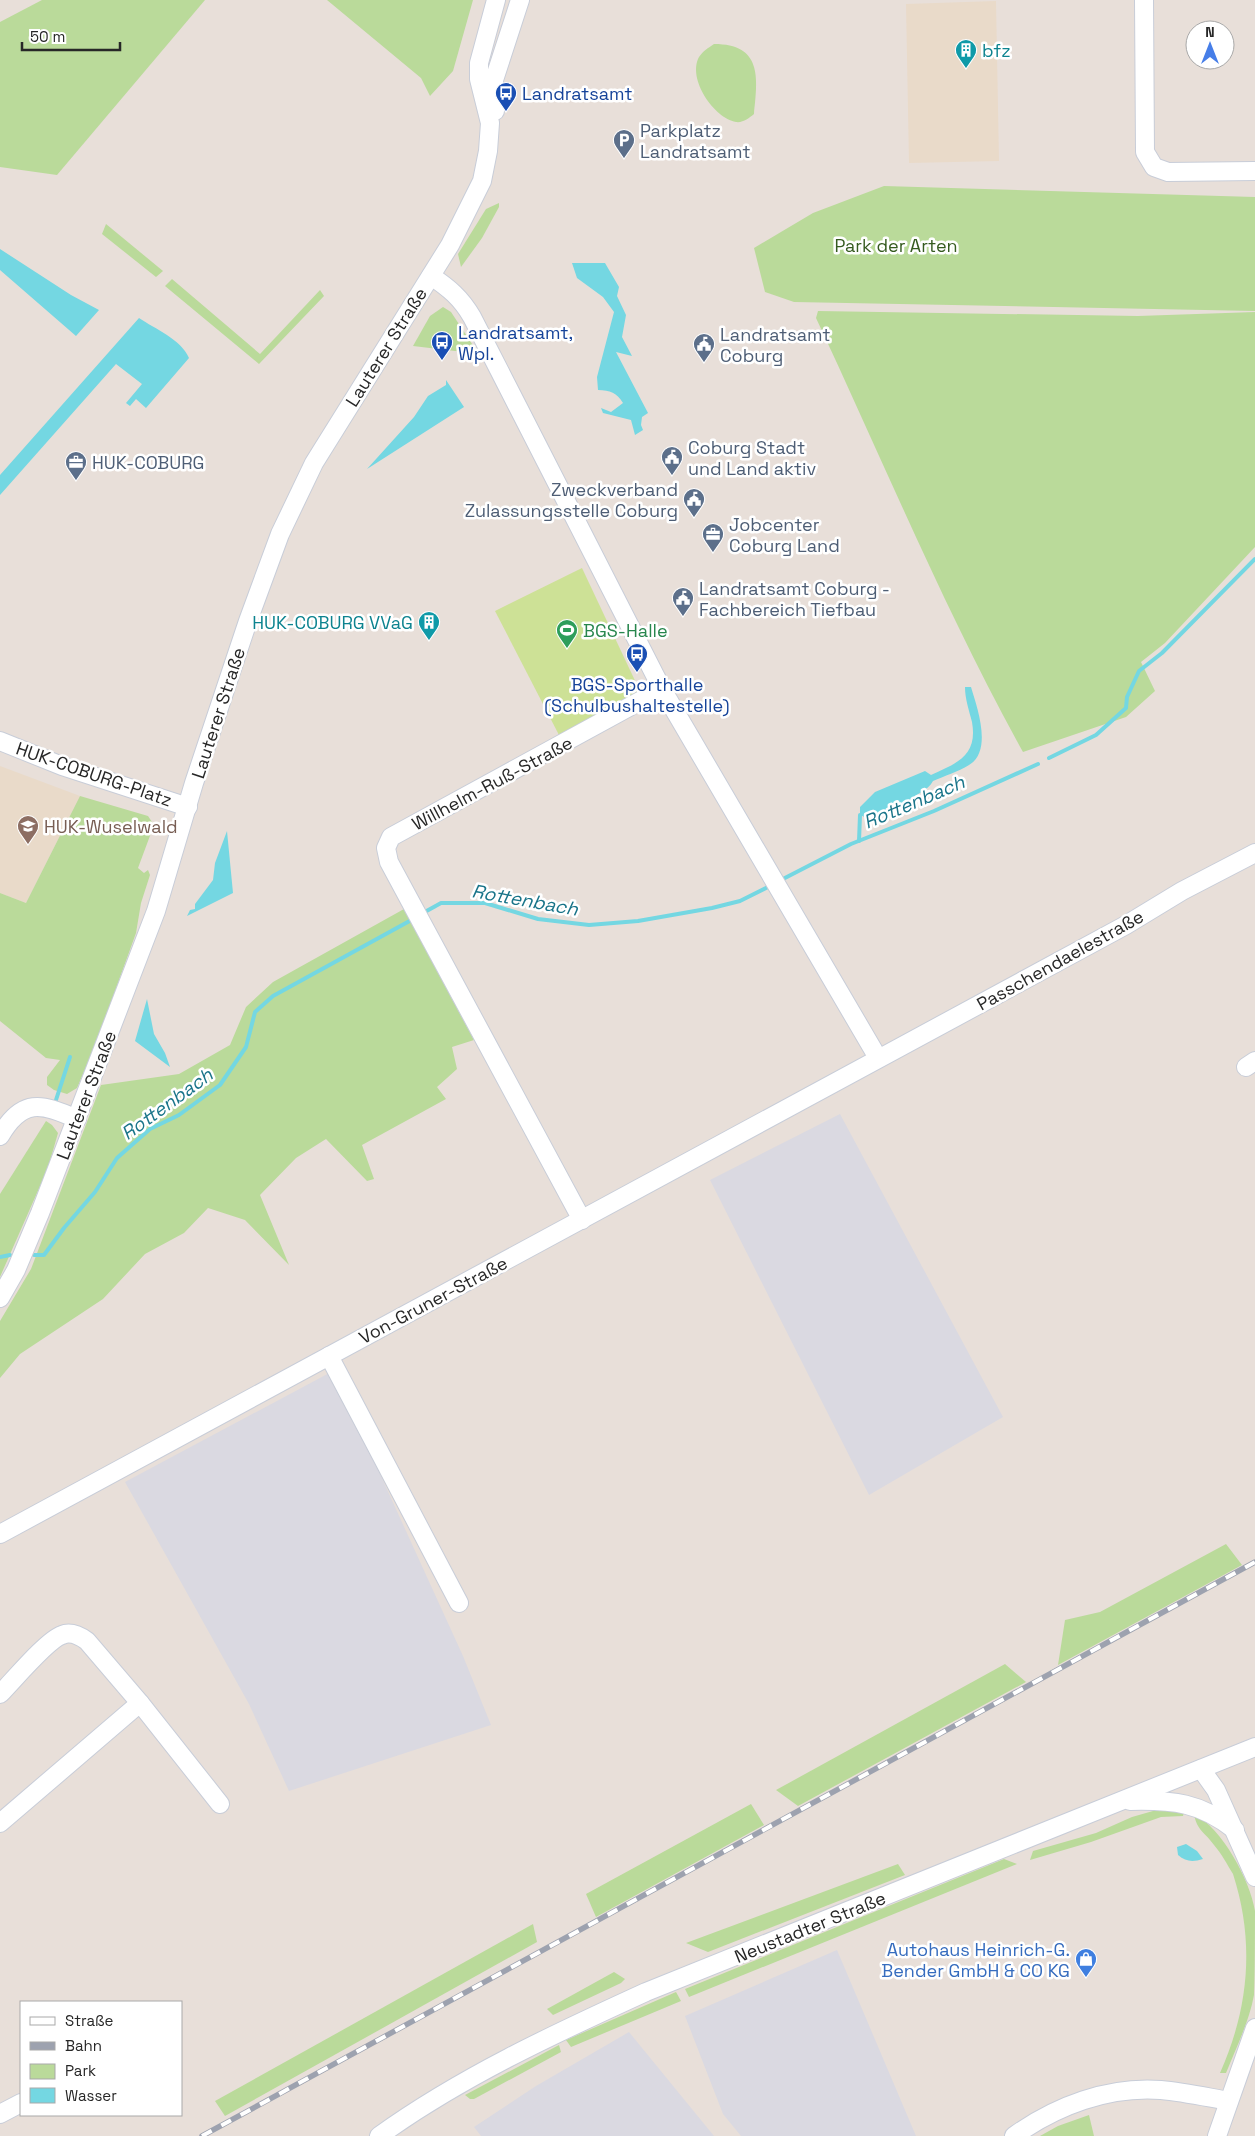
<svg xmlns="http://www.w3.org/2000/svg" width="1255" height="2136" font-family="'Space Grotesk',sans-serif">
<rect width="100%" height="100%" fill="#e8dfd9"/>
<g fill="#dad9e1">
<path d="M 840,1114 L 1003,1417 L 869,1495 L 710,1180 Z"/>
<path d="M 333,1371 L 463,1656 L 491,1725 L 289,1791 L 249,1704 L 125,1482 Z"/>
<path d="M 837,1950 L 916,2136 L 741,2136 L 723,2114 L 685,2016 Z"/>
<path d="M 629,2032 L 714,2136 L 481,2136 L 474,2127 L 536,2086 Z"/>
</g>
<g fill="#e9dac9">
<path d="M 996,1 L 999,161 L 909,163 L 906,4 Z"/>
<path d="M 0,766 L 80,796 L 26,903 L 0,893 Z"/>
</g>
<g fill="#bada9a">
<path d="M 42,0 L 205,0 L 57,175 L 0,167 L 0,22 Z"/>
<path d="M 327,0 L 473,0 L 453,71 L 430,96 L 421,78 Z"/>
<path d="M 714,44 C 762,44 758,77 754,114 C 749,118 743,123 736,122 C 714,118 687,79 699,57 C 703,51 708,48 714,44 Z"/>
<path d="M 884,186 L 1255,197 L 1255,311 L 794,302 L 765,292 L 754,248 L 813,213 Z"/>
<path d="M 499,203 L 499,207 L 482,238 L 461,267 L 458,254 L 486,209 Z"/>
<path d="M 106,224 L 163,271 L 156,277 L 102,234 Z"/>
<path d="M 172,279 L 260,354 L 320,290 L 324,296 L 259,364 L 165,286 Z"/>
<path d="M 443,307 L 451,312 L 476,350 L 472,353 L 413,346 L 430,316 Z"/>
<path d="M 818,311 L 1138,316 L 1255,312 L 1255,547 L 1165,643 L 1141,662 L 1155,691 L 1126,717 L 1023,752 C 945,611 884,463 816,318 Z"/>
<path d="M 80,796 L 148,816 L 154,825 L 138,868 L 144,873 L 148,870 L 150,875 L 141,903 L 136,933 L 96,1044 L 77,1088 L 67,1094 L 54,1090 L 47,1085 L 47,1077 L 60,1060 L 46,1058 L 0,1021 L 0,893 L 26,903 Z"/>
<path d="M 404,909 L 474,1040 L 452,1047 L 457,1069 L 437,1087 L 446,1099 L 362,1145 L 374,1179 L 367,1181 L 326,1139 L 296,1158 L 260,1195 L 289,1265 L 245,1220 L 208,1208 L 184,1233 L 145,1254 L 103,1299 L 20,1354 L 0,1378 L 0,1321 L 31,1269 L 101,1085 L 179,1074 L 230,1045 L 246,1007 L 273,982 Z"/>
<path d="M 46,1121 L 52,1125 L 58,1133 L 48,1168 L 0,1277 L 0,1194 Z"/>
<path d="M 1226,1544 L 1242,1565 L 1058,1665 L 1065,1620 L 1100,1612 Z"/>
<path d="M 1005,1664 L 1026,1682 L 798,1806 L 776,1790 Z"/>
<path d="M 751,1804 L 764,1825 L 596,1917 L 586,1894 Z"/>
<path d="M 1167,1807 L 1185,1808 L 1183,1816 L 1161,1817 L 1091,1842 L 1030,1860 L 1033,1851 L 1096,1833 L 1132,1817 Z"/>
<path d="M 1194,1814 C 1222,1828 1250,1880 1255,1911 C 1255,1926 1255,1980 1254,1995 C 1249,2022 1236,2048 1226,2073 L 1220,2073 C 1249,2008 1255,1942 1233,1874 C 1227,1864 1221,1853 1214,1845 C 1205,1832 1197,1831 1194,1814 Z"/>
<path d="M 1004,1859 L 1017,1864 L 689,1997 L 685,1989 Z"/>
<path d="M 898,1864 L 905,1875 L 708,1952 L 686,1943 Z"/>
<path d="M 533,1924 L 537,1942 L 225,2116 L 215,2101 Z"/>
<path d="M 614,1972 L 625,1979 L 621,1983 L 553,2015 L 547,2009 Z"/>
<path d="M 676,1992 L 681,2001 L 571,2047 L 566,2040 Z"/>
<path d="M 559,2045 L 561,2052 L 474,2099 L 470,2099 L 465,2095 Z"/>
<path d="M 1089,2115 L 1094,2136 L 1040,2136 L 1058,2126 Z"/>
</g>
<path fill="#cde196" d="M 582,568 L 638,687 L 637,692 L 560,737 L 495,611 Z"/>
<g fill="#74d7e2">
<path d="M 0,249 L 71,295 L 99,310 L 76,336 L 0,270 Z"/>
<path d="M 572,263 L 605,263 L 619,287 L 617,296 L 626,315 L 622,337 L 632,356 L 616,352 L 648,413 L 642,417 L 641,425 L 643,430 L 635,435 L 631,420 L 603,413 L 601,408 L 611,412 L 623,403 C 617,393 610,390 598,390 L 597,377 L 614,312 L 603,297 L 577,278 Z"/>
<path d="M 139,318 C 155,329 181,339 189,358 L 146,408 L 136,399 L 130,406 L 126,403 L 142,384 L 116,364 L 0,495 L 0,475 Z"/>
<path d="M 446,380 L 464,407 L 367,469 L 414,417 L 428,396 L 446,385 Z"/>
<path d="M 965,687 L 971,687 C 977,707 993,751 969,765 C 958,772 944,776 933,781 C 928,791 914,794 907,803 L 867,818 L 860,815 L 860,807 L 875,792 L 925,771 L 931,775 C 957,763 978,756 972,722 C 969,710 965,699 965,687 Z"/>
<path d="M 227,831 L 233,893 L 187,916 L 190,910 L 195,909 L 195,904 L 213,880 L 215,863 Z"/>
<path d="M 147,999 L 154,1034 L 165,1053 L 170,1067 L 135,1041 Z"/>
<path d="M 1186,1844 L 1197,1851 L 1203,1859 C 1193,1862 1186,1862 1178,1855 L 1177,1847 Z"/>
</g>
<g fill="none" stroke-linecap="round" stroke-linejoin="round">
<g stroke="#74d7e2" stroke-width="4">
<path d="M 1049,758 L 1096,735 L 1126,708 L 1127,697 L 1139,671 L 1162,653 L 1255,559"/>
<path d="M 859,841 L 860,815"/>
<path d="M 781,880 L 851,844 L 934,811 L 1038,764"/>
<path d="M 423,913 L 441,903 L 485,903 L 538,919 L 589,925 L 638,921 L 712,908 L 740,901 L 772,885"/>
<path d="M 55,1103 L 70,1057"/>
<path d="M 34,1255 L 44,1255 L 64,1228 L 95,1192 L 117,1158 L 150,1129 L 179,1115 L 220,1085 L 246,1047 L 255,1012 L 273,996 L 415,918"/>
<path d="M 0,1257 L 10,1255"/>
</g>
<g stroke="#c8cdd8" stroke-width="20">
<g id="minor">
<path d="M 1144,0 L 1145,152 L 1154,167 L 1168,172 L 1255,171"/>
<path d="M 495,111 L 494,80 L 520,0"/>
<path d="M 431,276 C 449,288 461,298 472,317 L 662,689 L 878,1058"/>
<path d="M 0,741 L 62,766 L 188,807"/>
<path d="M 1246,1067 L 1255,1061"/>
<path d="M 0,1136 C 22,1098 41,1103 77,1119"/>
<path d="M 582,1220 L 389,862 L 386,848 L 391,837 L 662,689"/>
<path d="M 0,1298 L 16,1270 L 40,1213 L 156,911 L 194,783 L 248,621 L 280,534 L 314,463 L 450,245 L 482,181 L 488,151 L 490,123 L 479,79 L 479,63 L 496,0"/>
<path d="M 329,1356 L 459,1603"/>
<path d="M 0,1534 L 1126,925 L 1182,891 L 1255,853"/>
<path d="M 0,1694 C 13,1681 47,1640 62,1635 C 71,1631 80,1636 87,1641 L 140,1703 L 220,1804"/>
<path d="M 1201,1769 L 1216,1790 L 1255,1877"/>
<path d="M 1130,1801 C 1173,1800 1200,1802 1235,1830"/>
<path d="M 0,1823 L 140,1703"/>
<path d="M 0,2114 L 21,2103"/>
<path d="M 379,2136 C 461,2077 554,2034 646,1992 L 1255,1747"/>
<path d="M 1014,2136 C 1056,2106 1108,2086 1161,2090 C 1183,2092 1206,2097 1229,2101"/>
<path d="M 1217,2136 L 1255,2028"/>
</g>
</g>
<use href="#minor" stroke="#fff" stroke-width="18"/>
<g stroke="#9da2af" stroke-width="5.5">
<path id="rail" d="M 202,2136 L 1255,1562"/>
</g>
<use href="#rail" stroke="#fff" stroke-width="4" stroke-dasharray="11" stroke-linecap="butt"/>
</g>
<defs>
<g id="building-pin" transform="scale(1.125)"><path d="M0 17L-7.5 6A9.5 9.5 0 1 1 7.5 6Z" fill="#0f9aa8" stroke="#fff"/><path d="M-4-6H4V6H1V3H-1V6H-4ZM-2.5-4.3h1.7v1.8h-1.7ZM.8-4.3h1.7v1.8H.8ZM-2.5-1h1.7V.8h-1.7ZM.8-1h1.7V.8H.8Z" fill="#fff"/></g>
<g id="bus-pin" transform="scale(1.125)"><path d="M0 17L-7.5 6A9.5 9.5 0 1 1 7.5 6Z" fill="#1a4fb4" stroke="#fff"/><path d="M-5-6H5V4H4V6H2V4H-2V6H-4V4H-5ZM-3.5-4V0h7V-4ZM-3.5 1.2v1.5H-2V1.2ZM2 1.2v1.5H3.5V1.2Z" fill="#fff"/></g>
<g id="parking-pin" transform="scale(1.125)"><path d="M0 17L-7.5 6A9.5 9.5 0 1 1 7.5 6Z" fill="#5c6f8a" stroke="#fff"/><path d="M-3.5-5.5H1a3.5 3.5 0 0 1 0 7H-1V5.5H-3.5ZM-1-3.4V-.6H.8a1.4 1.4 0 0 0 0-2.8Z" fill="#fff"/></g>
<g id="civic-pin" transform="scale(1.125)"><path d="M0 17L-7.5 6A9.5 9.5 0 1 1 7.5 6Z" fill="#5c6f8a" stroke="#fff"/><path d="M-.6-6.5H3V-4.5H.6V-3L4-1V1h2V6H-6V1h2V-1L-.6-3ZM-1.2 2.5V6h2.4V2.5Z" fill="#fff"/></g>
<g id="office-pin" transform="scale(1.125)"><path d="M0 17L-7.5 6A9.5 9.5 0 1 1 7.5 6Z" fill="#5c6f8a" stroke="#fff"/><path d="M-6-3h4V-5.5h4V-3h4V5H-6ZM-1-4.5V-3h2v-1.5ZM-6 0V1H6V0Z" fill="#fff"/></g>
<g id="stadium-pin" transform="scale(1.125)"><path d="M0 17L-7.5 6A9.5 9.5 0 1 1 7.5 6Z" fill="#2e9e5b" stroke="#fff"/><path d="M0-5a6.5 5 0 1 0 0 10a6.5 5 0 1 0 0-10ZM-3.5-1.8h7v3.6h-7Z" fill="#fff"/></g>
<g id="school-pin" transform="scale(1.125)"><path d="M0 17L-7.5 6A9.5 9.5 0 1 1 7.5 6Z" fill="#8d6e63" stroke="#fff"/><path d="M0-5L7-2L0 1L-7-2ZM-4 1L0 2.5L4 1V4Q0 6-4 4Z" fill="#fff"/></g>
<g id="shop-pin" transform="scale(1.125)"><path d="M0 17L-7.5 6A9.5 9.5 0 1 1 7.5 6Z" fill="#3f7fe0" stroke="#fff"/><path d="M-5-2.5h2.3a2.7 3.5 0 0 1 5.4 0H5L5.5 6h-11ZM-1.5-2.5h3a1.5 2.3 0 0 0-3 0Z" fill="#fff"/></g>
</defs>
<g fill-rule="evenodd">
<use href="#building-pin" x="966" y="50"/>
<use href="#bus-pin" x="506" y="93"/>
<use href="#parking-pin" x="624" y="140"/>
<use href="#bus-pin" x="442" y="342"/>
<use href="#civic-pin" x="704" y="344"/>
<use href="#civic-pin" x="672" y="457"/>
<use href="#office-pin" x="76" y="462"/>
<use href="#civic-pin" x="694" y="499"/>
<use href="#office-pin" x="713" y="534"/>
<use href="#civic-pin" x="683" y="598"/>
<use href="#building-pin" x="429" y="622"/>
<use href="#stadium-pin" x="567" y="630"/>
<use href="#bus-pin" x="637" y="654"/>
<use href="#school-pin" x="28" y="826"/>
<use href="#shop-pin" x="1086" y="1959"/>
</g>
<g text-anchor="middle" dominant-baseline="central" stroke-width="5" stroke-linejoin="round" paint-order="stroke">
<g font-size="18" fill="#0d838f" stroke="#fff" text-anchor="start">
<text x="982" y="50">bfz</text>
<text x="413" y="622" text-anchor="end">HUK-COBURG VVaG</text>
</g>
<g font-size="18" fill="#164399" stroke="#fff" text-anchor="start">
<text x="522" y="93">Landratsamt</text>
<text x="458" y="332">Landratsamt,<tspan x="458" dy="21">Wpl.</tspan></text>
<text x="637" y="684" text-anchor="middle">BGS-Sporthalle<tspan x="637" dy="21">(Schulbushaltestelle)</tspan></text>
</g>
<g font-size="18" fill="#4e5e75" stroke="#fff" text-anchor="start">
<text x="640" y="130">Parkplatz<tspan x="640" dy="21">Landratsamt</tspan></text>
<text x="720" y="334">Landratsamt<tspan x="720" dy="21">Coburg</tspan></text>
<text x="688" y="447">Coburg Stadt<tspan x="688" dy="21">und Land aktiv</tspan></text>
<text x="92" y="462">HUK-COBURG</text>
<text x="678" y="489" text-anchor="end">Zweckverband<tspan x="678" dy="21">Zulassungsstelle Coburg</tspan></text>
<text x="729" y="524">Jobcenter<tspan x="729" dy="21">Coburg Land</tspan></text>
<text x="699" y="588">Landratsamt Coburg -<tspan x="699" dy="21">Fachbereich Tiefbau</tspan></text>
</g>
<g font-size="18" fill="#355b1f" stroke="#fff">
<text x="896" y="245">Park der Arten</text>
</g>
<g font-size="18" fill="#272727" stroke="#fff">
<text transform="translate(386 347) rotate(-58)">Lauterer Straße</text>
<text transform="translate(218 713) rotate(-72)">Lauterer Straße</text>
<text transform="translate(94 774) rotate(19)">HUK-COBURG-Platz</text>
<text transform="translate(492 783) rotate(-28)">Willhelm-Ruß-Straße</text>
<text transform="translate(1060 960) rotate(-29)">Passchendaelestraße</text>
<text transform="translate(86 1095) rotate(-69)">Lauterer Straße</text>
<text transform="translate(433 1300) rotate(-28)">Von-Gruner-Straße</text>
<text transform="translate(810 1927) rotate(-22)">Neustadter Straße</text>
</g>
<g font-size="18" fill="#27864d" stroke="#fff" text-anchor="start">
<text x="583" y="630">BGS-Halle</text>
</g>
<g font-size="18" fill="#785e54" stroke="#fff" text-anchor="start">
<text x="44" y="826">HUK-Wuselwald</text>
</g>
<g font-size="18" fill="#366cbe" stroke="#fff" text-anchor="end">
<text x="1070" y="1949">Autohaus Heinrich-G.<tspan x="1070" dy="21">Bender GmbH &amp; CO KG</tspan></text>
</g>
<g font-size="19" font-style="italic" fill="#197489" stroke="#fff">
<text transform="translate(914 802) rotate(-23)">Rottenbach</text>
<text transform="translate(525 900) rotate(10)">Rottenbach</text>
<text transform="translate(167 1104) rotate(-36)">Rottenbach</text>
</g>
</g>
<rect x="20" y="2001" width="162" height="115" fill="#ffffff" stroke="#a9a9a9"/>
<rect x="30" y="2017" width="25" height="8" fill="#ffffff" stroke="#a9a9a9"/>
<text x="65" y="2026" font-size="15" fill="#272727">Straße</text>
<rect x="30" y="2042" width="25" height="8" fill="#9da2af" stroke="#a9a9a9"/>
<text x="65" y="2051" font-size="15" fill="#272727">Bahn</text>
<rect x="30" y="2064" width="25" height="15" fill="#bada9a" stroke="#a9a9a9"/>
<text x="65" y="2076" font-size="15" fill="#272727">Park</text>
<rect x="30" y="2088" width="25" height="15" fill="#74d7e2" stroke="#a9a9a9"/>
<text x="65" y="2101" font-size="15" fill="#272727">Wasser</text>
<g transform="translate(1210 45)"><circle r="24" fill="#ffffff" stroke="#a9a9a9"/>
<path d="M0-4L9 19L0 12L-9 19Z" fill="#467ee8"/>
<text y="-8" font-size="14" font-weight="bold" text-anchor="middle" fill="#272727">N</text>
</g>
<path d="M22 42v8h98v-8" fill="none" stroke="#272727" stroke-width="2.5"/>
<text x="30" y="42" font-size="15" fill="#272727" stroke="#ffffff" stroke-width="4" paint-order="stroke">50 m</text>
</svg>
